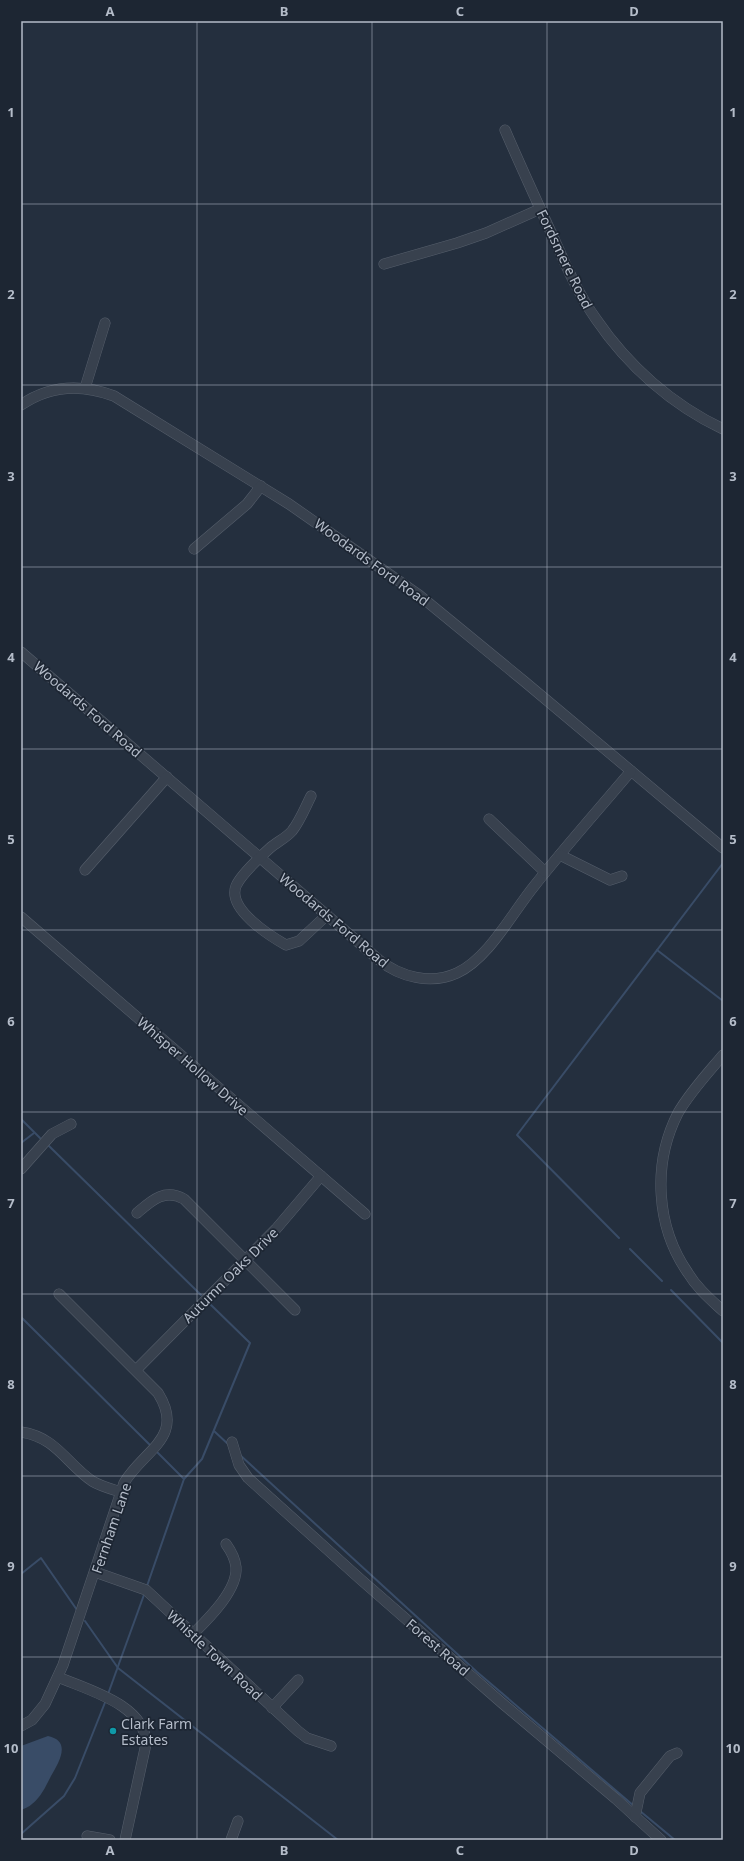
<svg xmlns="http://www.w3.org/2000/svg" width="744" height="1861" font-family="'Noto Sans',sans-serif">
<rect width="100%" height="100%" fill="#242f3e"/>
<path fill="#394c67" d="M 48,1736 C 72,1741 59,1762 51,1776 C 46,1786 41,1797 32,1804 C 29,1807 25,1808 21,1810 L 21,1746 Z"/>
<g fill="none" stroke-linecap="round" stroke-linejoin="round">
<g stroke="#394c67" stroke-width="2">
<path d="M 657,950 L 723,1001"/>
<path d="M 21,1119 L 40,1138"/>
<path d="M 21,1143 L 34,1133"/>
<path d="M 49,1146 L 201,1295"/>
<path d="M 619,1238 L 517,1135 L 723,863"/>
<path d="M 630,1249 L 662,1281"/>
<path d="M 671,1290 L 723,1343"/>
<path d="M 21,1317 L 151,1446"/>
<path d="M 214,1431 L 229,1445"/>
<path d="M 155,1450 L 184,1479"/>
<path d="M 240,1455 L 477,1672 L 634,1806"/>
<path d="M 21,1574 L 41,1558 L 77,1610"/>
<path d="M 147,1586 L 184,1479 L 202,1459 L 250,1343 L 210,1304"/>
<path d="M 85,1621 L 118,1668 L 338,1840"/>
<path d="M 108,1694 L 145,1592"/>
<path d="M 640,1811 L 675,1840"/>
<path d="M 21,1834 L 64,1796 L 75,1778 L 106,1700"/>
</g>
<g stroke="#565f6c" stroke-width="11">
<g id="minor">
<path d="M 505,130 C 521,167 538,204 555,241 C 567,268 579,295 596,319 C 628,366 672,405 723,429"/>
<path d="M 384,264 L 457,243 L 486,233 L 540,209"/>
<path d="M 85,388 L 105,323"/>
<path d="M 21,405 C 50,385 82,384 114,396 L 289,504 L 419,595 L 525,682 L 723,848"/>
<path d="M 194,549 L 247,504 L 261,486"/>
<path d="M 21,652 L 379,960 C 400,977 431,985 457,973 C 489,958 512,913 535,885 C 566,846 599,809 631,771"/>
<path d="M 311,796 C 305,808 300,821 292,831 C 286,838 277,842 270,848 C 260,857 241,874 236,886 C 227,909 270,936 286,945 L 299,941 L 327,915"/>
<path d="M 489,819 L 545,872"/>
<path d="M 560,855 L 610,880 L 622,876"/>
<path d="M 85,870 L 167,777"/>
<path d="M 21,917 L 365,1214"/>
<path d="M 723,1055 C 707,1074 690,1092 678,1113 C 652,1164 656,1227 688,1273 C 697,1288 710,1299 723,1311"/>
<path d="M 21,1169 L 52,1134 L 71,1124"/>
<path d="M 137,1213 C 151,1201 164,1188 184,1199 L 295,1310"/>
<path d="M 136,1370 L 276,1229 L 321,1176"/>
<path d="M 21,1432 C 56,1437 66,1463 92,1481 C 100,1486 111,1489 121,1492"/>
<path d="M 232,1442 L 239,1465 L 248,1478 L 359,1578 L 502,1703 L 616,1799 L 661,1840"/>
<path d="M 95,1572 L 146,1590 L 298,1731 L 307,1738 L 331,1746"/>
<path d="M 193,1634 C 208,1619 238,1590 236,1567 C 235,1558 231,1551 226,1544"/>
<path d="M 58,1677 C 88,1690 146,1705 146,1744 L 125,1840"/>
<path d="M 272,1708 L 298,1680"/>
<path d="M 21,1726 L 32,1720 L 45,1704 L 63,1665 L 124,1483 C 143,1450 186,1438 158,1393 L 59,1294"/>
<path d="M 635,1817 L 640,1793 L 670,1756 L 677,1753"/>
<path d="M 87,1836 L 110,1840"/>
<path d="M 231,1840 L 238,1821"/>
</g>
</g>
<use href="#minor" stroke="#38414e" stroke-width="10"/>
</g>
<path fill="none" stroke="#b4bcc9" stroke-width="1" stroke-opacity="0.55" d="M 197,21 L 197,1840M 372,21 L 372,1840M 547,21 L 547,1840M 21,204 L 723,204M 21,385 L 723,385M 21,567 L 723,567M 21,749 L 723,749M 21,930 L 723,930M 21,1112 L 723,1112M 21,1294 L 723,1294M 21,1476 L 723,1476M 21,1657 L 723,1657"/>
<circle fill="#0f9aa8" stroke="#1d2633" stroke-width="1.5" cx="113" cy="1731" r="4"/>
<g text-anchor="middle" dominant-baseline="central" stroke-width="3.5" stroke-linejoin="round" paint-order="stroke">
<g font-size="14" fill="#b4bcc9" stroke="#1d2633">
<text transform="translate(565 259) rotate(64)">Fordsmere Road</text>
<text transform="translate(372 562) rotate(36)">Woodards Ford Road</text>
<text transform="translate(88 709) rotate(41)">Woodards Ford Road</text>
<text transform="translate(334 920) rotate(40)">Woodards Ford Road</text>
<text transform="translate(193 1066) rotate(41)">Whisper Hollow Drive</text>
<text transform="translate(230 1275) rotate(-45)">Autumn Oaks Drive</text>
<text transform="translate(111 1528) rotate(-71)">Fernham Lane</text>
<text transform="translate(438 1647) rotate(41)">Forest Road</text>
<text transform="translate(215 1655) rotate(43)">Whistle Town Road</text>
</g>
<g font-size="14" fill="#b4bcc9" stroke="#1d2633" text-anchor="start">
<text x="121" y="1723">Clark Farm<tspan x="121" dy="16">Estates</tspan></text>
</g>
</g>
<rect width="744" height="1861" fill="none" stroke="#1d2633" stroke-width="44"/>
<rect x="22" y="22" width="700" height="1817" fill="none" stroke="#b4bcc9" stroke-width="1.5"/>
<g font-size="13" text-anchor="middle" font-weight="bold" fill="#b4bcc9">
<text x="110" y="16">A</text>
<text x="284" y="16">B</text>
<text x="460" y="16">C</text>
<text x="634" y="16">D</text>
<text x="11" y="117">1</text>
<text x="733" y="117">1</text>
<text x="11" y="299">2</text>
<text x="733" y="299">2</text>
<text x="11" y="481">3</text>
<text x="733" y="481">3</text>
<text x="11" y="662">4</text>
<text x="733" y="662">4</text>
<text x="11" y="844">5</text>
<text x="733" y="844">5</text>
<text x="11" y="1026">6</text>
<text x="733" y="1026">6</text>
<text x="11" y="1208">7</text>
<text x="733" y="1208">7</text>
<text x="11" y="1389">8</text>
<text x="733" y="1389">8</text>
<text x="11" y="1571">9</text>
<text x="733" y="1571">9</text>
<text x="11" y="1753">10</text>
<text x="733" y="1753">10</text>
<text x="110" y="1855">A</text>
<text x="284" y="1855">B</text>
<text x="460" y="1855">C</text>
<text x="634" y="1855">D</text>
</g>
</svg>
